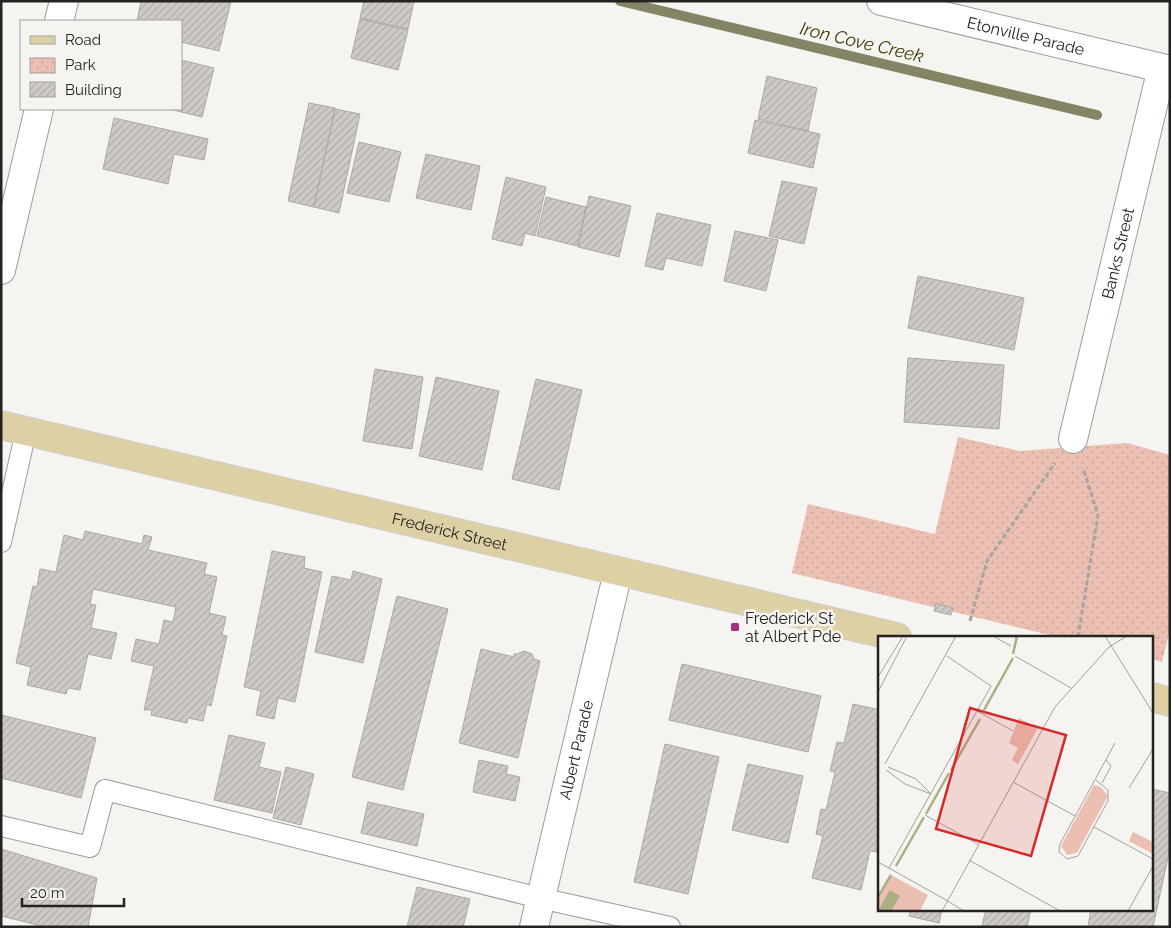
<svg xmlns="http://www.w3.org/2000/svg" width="1171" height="928" font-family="Raleway,sans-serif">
<defs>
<pattern id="park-dots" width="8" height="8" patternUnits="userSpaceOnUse" patternTransform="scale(1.25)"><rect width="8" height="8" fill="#ebc0b2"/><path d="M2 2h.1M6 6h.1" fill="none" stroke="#c9a599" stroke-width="1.8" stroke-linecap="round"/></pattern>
<pattern id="building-hatch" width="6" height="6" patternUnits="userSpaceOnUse" patternTransform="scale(1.25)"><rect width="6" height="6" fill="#cecac7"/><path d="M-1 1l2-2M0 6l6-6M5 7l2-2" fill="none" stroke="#b1adab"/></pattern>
</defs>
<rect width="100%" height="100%" fill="#f6f4f0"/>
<path fill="url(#park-dots)" d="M 958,437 L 1020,451 L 1127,443 L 1170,455 L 1170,630 L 1162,662 L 1152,659 L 1152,637 L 1058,637 L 792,573 L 808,504 L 935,534 Z"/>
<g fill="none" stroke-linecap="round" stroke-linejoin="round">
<path stroke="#838564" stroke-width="10" d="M 620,1 L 1097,115"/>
</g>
<g fill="url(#building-hatch)" stroke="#aba7a4">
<path d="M 141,1 L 231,1 L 219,51 L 181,42 L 181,21 L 137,21 Z"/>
<path d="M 364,1 L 414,1 L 408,29 L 360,18 Z"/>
<path d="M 360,19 L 408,30 L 398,70 L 351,58 Z"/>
<path d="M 181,60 L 214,68 L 202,117 L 169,109 L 181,109 Z"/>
<path d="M 767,76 L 817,88 L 808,131 L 758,119 Z"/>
<path d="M 309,103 L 335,108 L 314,207 L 288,201 Z"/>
<path d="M 335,109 L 360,114 L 339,213 L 314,207 Z"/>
<path d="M 114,118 L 208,139 L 204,160 L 174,154 L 168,184 L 103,169 Z"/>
<path d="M 755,120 L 820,134 L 813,168 L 748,153 Z"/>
<path d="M 359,142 L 401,152 L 389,202 L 347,193 Z"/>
<path d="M 426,154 L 480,166 L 471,210 L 416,198 Z"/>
<path d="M 506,177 L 546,187 L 535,236 L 525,233 L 522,246 L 492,239 Z"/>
<path d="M 782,181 L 817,188 L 804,244 L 769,236 Z"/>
<path d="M 589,196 L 631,206 L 619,257 L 578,247 Z"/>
<path d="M 546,197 L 586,207 L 577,246 L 537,236 Z"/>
<path d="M 657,213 L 711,225 L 702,266 L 666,258 L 663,270 L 645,266 Z"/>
<path d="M 735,231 L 778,240 L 766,291 L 724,281 Z"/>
<path d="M 918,276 L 1024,298 L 1014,350 L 908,328 Z"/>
<path d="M 908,358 L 1004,365 L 999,429 L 904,422 Z"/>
<path d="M 375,369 L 423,377 L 412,449 L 363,441 Z"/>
<path d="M 436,377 L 499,391 L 482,470 L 419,456 Z"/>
<path d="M 536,379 L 582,390 L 559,490 L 512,479 Z"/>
<path d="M 85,531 L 142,544 L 144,535 L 152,537 L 148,550 L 207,563 L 204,574 L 217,577 L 209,613 L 226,617 L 222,635 L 227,636 L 211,706 L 207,704 L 203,721 L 188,718 L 187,723 L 151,715 L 152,710 L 144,710 L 154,666 L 131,661 L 136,639 L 159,644 L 164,620 L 173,622 L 176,607 L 93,589 L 90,604 L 96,605 L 91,628 L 117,633 L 111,659 L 88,654 L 80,690 L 68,688 L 66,694 L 27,685 L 31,667 L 16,663 L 33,586 L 37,587 L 40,569 L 56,572 L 64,535 L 83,540 Z"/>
<path d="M 272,551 L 305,557 L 304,568 L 322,572 L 295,702 L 278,698 L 274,719 L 256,715 L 261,691 L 244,687 Z"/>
<path d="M 353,571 L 382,579 L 363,663 L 315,652 L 332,576 L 351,580 Z"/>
<path d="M 397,596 L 448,609 L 403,790 L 352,777 Z"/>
<path d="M 936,603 L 953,608 L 951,615 L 934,611 Z"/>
<path d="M 481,649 L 514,657 L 514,654 L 517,654 L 524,651 L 532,654 L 534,659 L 540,661 L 518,758 L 459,743 Z"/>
<path d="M 682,664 L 821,696 L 808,752 L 669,720 Z"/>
<path d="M 853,704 L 880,710 L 880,812 L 877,824 L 880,824 L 880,841 L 877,852 L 870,851 L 861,890 L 812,878 L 823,836 L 816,834 L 821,809 L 826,810 L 835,772 L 830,771 L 837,742 L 844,743 Z"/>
<path d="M 1,715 L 96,738 L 81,798 L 1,778 Z"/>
<path d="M 229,735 L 265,743 L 259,767 L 281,772 L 272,813 L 214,800 Z"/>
<path d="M 665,744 L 719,757 L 688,894 L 634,882 Z"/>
<path d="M 479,760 L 508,766 L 506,774 L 520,777 L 515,801 L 473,792 Z"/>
<path d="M 748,764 L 803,776 L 788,843 L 732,830 Z"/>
<path d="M 286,767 L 314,774 L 301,825 L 273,818 Z"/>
<path d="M 1152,789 L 1170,793 L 1170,848 L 1153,927 L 1088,927 L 1091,909 L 1152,909 Z"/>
<path d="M 368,802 L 424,814 L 417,846 L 361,833 Z"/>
<path d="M 1,849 L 97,878 L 88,927 L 46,927 L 1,916 Z"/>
<path d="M 417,887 L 470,899 L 463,927 L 407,927 Z"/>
<path d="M 911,909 L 942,909 L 939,923 L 909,916 Z"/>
<path d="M 986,909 L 1031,909 L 1027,927 L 984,927 L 982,926 Z"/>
</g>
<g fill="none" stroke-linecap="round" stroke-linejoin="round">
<g stroke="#9e9b98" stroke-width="22">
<g id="service">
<path d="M 1,542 L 26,431"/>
<path d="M 1,826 L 90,847 L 105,790 L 540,898 L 670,927"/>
</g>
</g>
<g stroke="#9e9b98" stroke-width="30">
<g id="minor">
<path id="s1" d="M 881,1 L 1170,70"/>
<path d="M 59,21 L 64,1"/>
<path d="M 1,270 L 39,109"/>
<path id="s2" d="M 1073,439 L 1162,68"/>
<path id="s3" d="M 534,927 L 618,572"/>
</g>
</g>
<g stroke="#cfcfce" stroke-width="30">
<g id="primary">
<path id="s4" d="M 1,425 L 897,637"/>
<path d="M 1152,697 L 1170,702"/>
</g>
</g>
<g stroke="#a7a5a2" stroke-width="3" stroke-dasharray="5 2.5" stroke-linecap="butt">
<path d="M 970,621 L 987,561 L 1055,463"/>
<path d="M 1078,637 L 1098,515 L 1083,468"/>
</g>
<use href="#service" stroke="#fff" stroke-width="20"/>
<use href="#minor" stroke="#fff" stroke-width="28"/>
<use href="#primary" stroke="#ddd0a5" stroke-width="28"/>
</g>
<rect fill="#aa2e80" stroke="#f6f4f0" stroke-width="2" x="730" y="622" width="10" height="10" rx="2.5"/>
<g text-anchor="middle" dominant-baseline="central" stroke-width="5" stroke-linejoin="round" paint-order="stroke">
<g font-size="16" fill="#242322" stroke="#f6f4f0">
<text stroke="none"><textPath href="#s1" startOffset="149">Etonville Parade</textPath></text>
<text stroke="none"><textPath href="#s2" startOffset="191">Banks Street</textPath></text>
<text stroke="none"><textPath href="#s4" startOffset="461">Frederick Street</textPath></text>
<text stroke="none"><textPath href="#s3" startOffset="182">Albert Parade</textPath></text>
</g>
<g font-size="16" fill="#242322" stroke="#f6f4f0" text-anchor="start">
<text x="745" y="618">Frederick St<tspan x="745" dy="18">at Albert Pde</tspan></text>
</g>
<g font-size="18" font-style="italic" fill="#3a3c02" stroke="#f6f4f0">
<text transform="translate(862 42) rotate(13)">Iron Cove Creek</text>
</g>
</g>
<g transform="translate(878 636)">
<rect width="275" height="275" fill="#f6f4f0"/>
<path d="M 141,82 L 160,92 L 140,128 L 134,124 L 140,112 L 131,107 ZM 216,149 L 223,151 L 230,160 L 199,217 L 189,219 L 183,210 ZM 255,196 L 275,206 L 275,218 L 251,205 Z" fill="#ebc0b2"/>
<path d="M 13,239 L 50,259 L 42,275 L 0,275 L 0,264 Z" fill="#ebc0b2"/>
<path d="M 12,254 L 22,260 L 13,275 L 0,275 Z" fill="#acaf81"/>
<path fill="none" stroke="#acaf81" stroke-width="2.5" d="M 135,18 L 139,0M 106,74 L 135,22M 73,134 L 102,83M 48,178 L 71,137M 18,230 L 46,181M 0,261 L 13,239"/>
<path fill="none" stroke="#a2a09e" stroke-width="1" d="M 115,0 L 133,10M 227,0 L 275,77M 137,20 L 193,52M 0,41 L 25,0M 0,56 L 29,0M 99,75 L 135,95M 7,128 L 78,0M 10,131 L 38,143 L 52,157M 8,134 L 27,148 L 53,158M 218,144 L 230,154 L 230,165 L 200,220 L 189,223 L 181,216 L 182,208 L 237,107M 135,146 L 197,180M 224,147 L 233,130 L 228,124M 251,152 L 275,113M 47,179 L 100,208M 216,191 L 275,223M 91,224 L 182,275M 0,226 L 68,264M 11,232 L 113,50 L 69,20M 68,264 L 86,275M 64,275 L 177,71 L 231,11 L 249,0M 250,275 L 275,230"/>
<path fill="#d62828" fill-opacity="0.15" stroke="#d62828" stroke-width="2.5" d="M 92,72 L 188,99 L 153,220 L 58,193 Z"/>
<rect width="275" height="275" fill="none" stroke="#242322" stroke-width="2.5"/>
</g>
<rect width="1171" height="928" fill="none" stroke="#242322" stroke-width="5"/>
<rect x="20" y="20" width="162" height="90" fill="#f6f4f0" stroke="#a2a09e"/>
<rect x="30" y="36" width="25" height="8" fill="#ddd0a5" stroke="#a2a09e"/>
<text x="65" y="45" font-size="15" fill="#242322">Road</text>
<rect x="30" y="58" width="25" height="15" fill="url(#park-dots)" stroke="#a2a09e"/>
<text x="65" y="70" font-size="15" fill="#242322">Park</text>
<rect x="30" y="82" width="25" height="15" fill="url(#building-hatch)" stroke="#a2a09e"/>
<text x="65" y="95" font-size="15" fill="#242322">Building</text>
<path d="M22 898v8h102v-8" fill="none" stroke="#242322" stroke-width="2.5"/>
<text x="30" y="898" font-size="15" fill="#242322" stroke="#f6f4f0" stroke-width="4" paint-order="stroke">20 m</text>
</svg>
